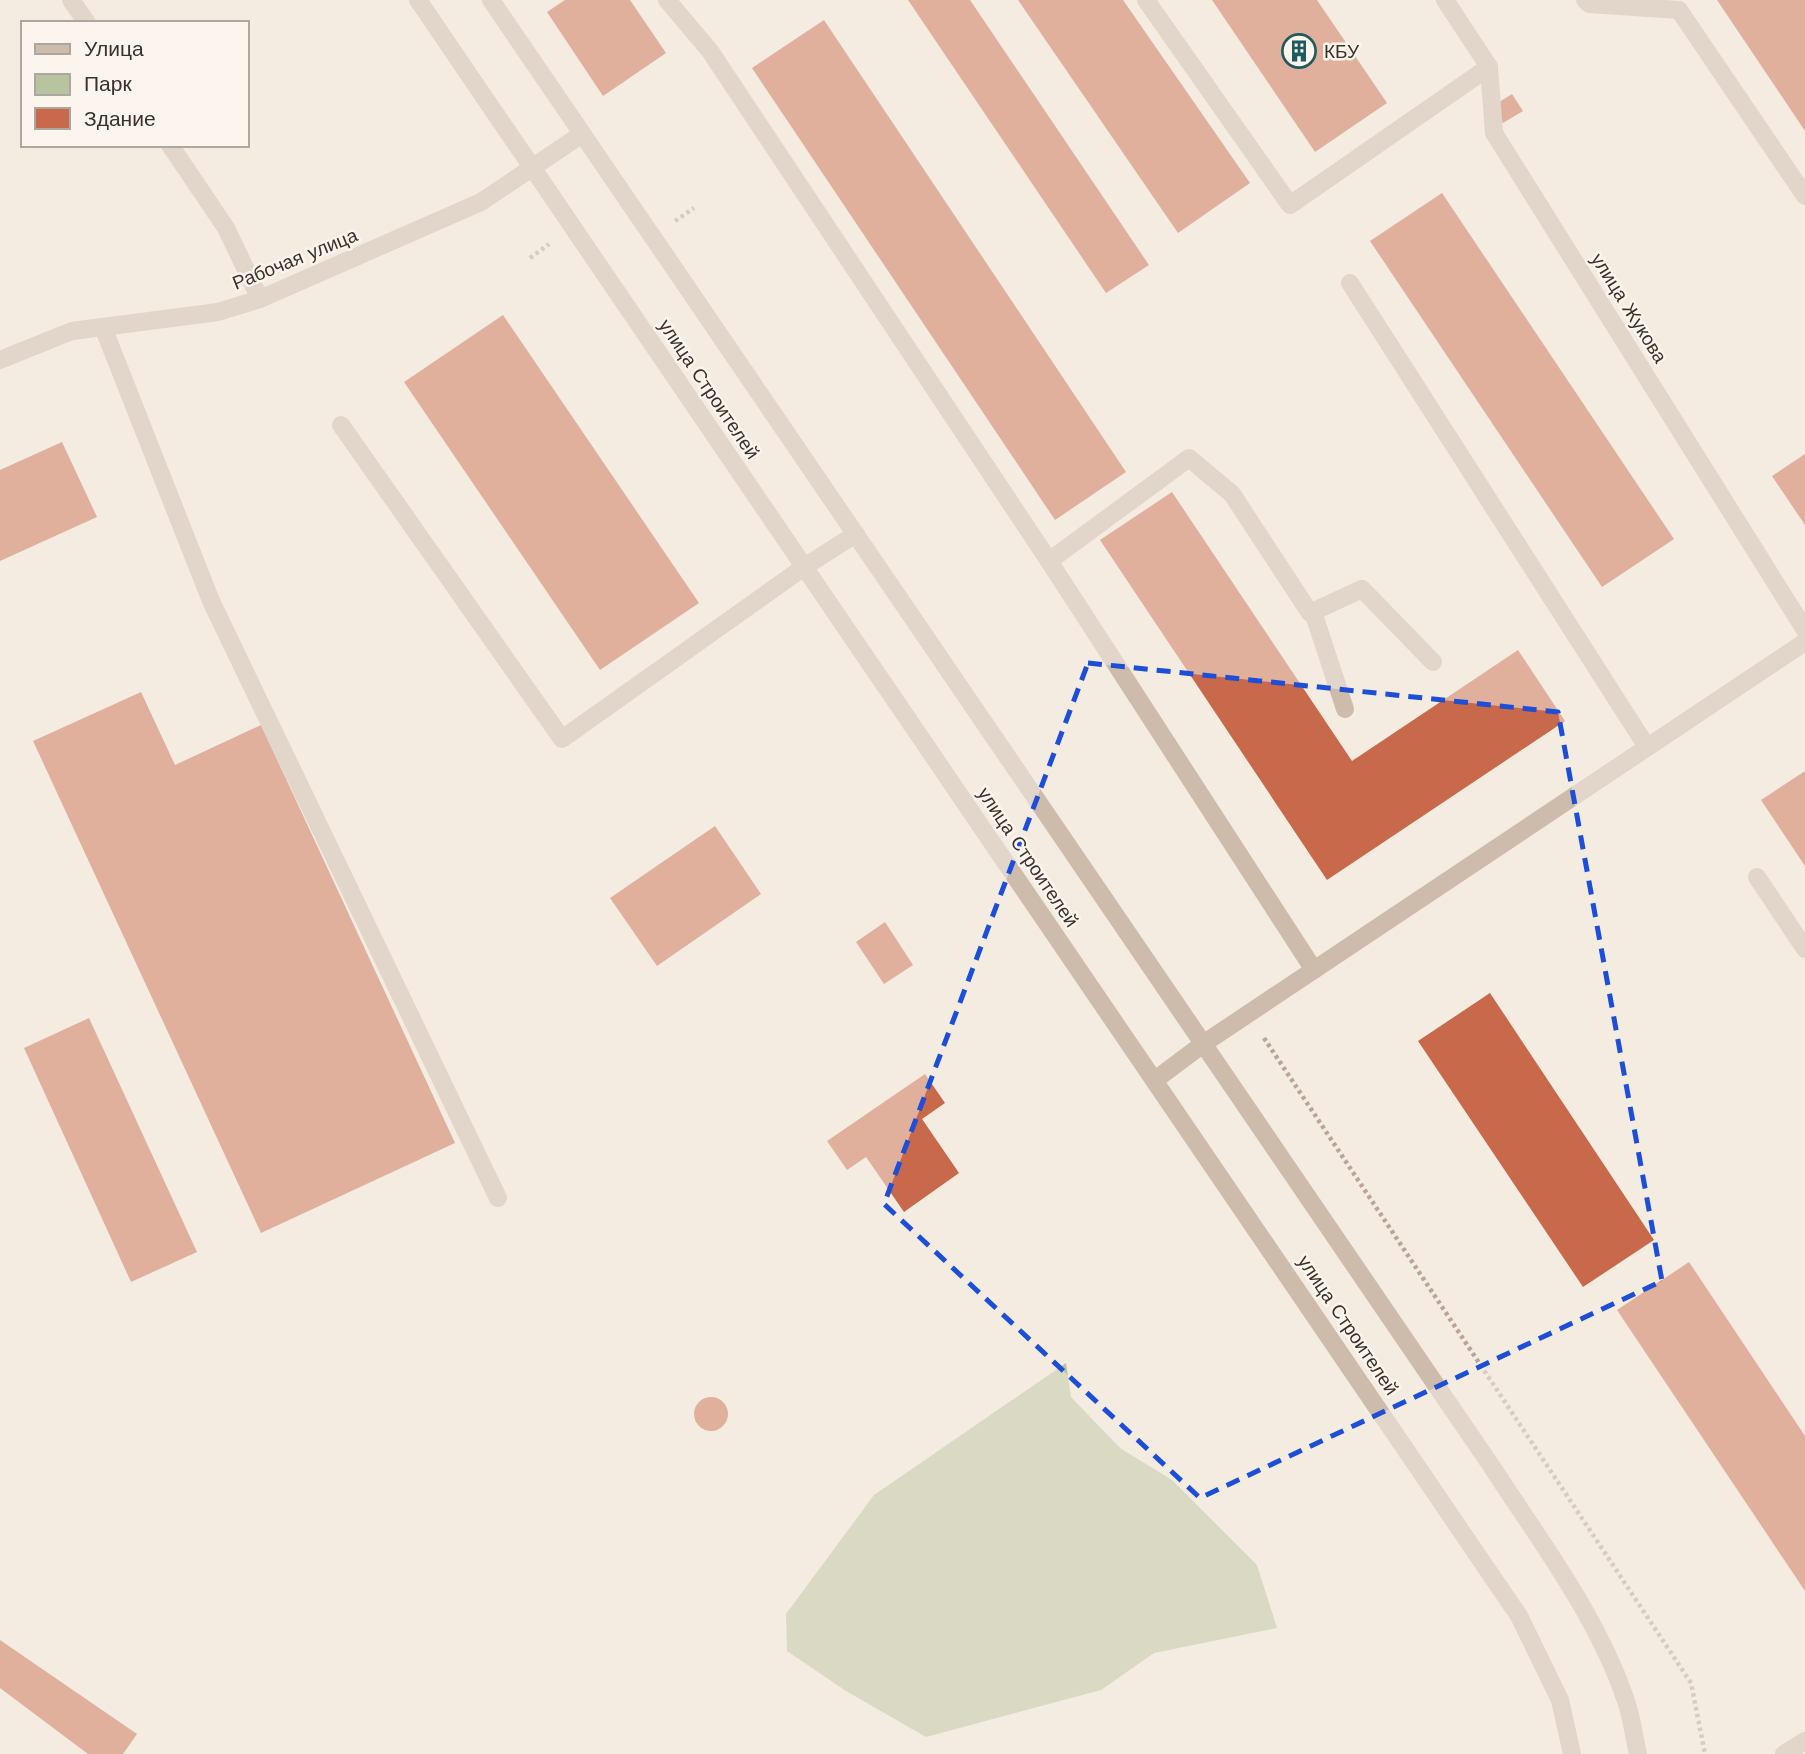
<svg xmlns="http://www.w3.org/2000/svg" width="1805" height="1754" font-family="'Work Sans',sans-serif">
<rect width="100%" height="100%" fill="#f4ebe1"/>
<path fill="#b8c4a0" d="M 1066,1363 L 1071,1397 L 1120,1448 L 1172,1480 L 1257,1565 L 1277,1628 L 1154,1653 L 1101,1690 L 926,1737 L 846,1691 L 787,1651 L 786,1614 L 874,1495 Z"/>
<g fill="#c8694b">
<path d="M 565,0 L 630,0 L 666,53 L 603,96 L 547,12 Z"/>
<path d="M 908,0 L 970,0 L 1149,265 L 1106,293 Z"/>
<path d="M 1018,0 L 1123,0 L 1250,183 L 1178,233 Z"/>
<path d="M 1212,0 L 1317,0 L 1387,103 L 1315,152 Z"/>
<path d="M 1717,0 L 1805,0 L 1805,131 Z"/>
<path d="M 824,20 L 1126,472 L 1055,520 L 752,68 Z"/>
<path d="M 1512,94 L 1523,111 L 1503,123 L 1493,106 Z"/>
<path d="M 1442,193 L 1674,539 L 1602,587 L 1370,241 Z"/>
<path d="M 503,315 L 699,603 L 600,670 L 404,382 Z"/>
<path d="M 62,442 L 97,517 L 0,561 L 0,470 Z"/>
<path d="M 1805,454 L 1805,525 L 1772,476 Z"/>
<path d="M 1172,492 L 1352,761 L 1518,650 L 1565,721 L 1327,880 L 1100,540 Z"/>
<path d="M 141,692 L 175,765 L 261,725 L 455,1143 L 261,1233 L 33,741 Z"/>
<path d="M 1805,771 L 1805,866 L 1761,800 Z"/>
<path d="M 715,826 L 761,894 L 657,966 L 610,898 Z"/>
<path d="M 885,922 L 913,965 L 884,984 L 856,942 Z"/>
<path d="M 1490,993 L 1654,1240 L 1583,1287 L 1418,1041 Z"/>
<path d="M 89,1018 L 197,1252 L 131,1282 L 24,1048 Z"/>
<path d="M 925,1074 L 945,1103 L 922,1119 L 959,1173 L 904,1212 L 866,1157 L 847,1170 L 827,1141 Z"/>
<path d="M 1689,1262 L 1805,1436 L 1805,1591 L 1617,1310 Z"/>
<circle cx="711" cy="1414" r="17"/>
<path d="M 0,1640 L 137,1734 L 123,1754 L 88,1754 L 0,1688 Z"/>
</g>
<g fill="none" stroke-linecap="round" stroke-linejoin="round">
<g stroke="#b9a596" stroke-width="4.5" stroke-dasharray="3.5 3.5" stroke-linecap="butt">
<path d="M 675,221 L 694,208"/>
<path d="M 530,258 L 549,244"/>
<path d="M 1264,1038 L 1691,1683 L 1705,1754"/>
</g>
<g stroke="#cdbbac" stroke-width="18">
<path d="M 71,0 L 87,23"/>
<path d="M 667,0 L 710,51 L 1049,561 L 1314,970"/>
<path d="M 1146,0 L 1290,205 L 1489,67"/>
<path d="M 1585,0 L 1589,4 L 1679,10 L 1805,196"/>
<path d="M 170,145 L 226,228 L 260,299"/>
<path d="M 1350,283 L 1647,747"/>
<path d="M 103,327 L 211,601 L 498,1198"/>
<path d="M 341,425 L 562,739 L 804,567 L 856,534"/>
<path d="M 1049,561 L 1189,458 L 1232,494 L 1310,613 L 1362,589 L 1433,662"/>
<path d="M 1313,612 L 1345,709"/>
<path d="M 1757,877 L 1805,949"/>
<path d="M 1784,1754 L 1805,1741"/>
</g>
<g stroke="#cdbbac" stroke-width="18">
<path d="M 1445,0 L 1489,67 L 1494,133 L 1805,630"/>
<path d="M 1155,1080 L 1203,1044 L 1805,642"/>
</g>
<g stroke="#cdbbac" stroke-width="18">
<path d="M 418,0 L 1519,1616 L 1560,1700 L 1572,1754"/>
<path d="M 491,0 L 1492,1467 C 1540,1541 1598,1617 1626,1701 C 1632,1718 1634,1737 1638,1754"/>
<path d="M 0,360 L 72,331 L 218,312 L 260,299 L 481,202 L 582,134"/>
</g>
</g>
<path d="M0 0H1805V1754H0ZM 1088,663 L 1558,712 L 1662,1281 L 1200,1498 L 884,1204 Z" fill="#f4ebe1" fill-opacity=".55" fill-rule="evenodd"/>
<path fill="none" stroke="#1d4ed8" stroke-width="5" stroke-dasharray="14 9" stroke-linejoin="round" d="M 1088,663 L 1558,712 L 1662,1281 L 1200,1498 L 884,1204 Z"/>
<defs>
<g id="building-ring" transform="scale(1.75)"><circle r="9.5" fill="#fbf5ee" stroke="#1f5a5e" stroke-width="1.5"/><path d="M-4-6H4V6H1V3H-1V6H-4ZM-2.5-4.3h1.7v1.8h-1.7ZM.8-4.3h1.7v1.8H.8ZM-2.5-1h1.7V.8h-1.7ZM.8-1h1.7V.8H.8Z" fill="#1f5a5e"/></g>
</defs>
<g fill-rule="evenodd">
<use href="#building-ring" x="1299" y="51"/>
</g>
<g text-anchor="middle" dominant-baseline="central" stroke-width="5" stroke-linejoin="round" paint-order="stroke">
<g font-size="19" fill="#3b302b" stroke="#fbf5ee" text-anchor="start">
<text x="1324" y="51">КБУ</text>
</g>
<g font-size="19" fill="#3b302b" stroke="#fbf5ee">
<text transform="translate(295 259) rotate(-22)">Рабочая улица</text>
<text transform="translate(1629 308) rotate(58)">улица Жукова</text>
<text transform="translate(709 389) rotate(56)">улица Строителей</text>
<text transform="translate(1028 857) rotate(56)">улица Строителей</text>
<text transform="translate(1348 1325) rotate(56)">улица Строителей</text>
</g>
</g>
<rect x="21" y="21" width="228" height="126" fill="#fbf5ee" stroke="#aea6a0" stroke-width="2"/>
<rect x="35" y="44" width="35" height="10" fill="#cdbbac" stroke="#aea6a0" stroke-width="2"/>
<text x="84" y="56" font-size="21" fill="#3b302b">Улица</text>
<rect x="35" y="74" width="35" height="21" fill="#b8c4a0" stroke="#aea6a0" stroke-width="2"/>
<text x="84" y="91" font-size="21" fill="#3b302b">Парк</text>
<rect x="35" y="108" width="35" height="21" fill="#c8694b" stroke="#aea6a0" stroke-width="2"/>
<text x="84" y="126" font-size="21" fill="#3b302b">Здание</text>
</svg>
